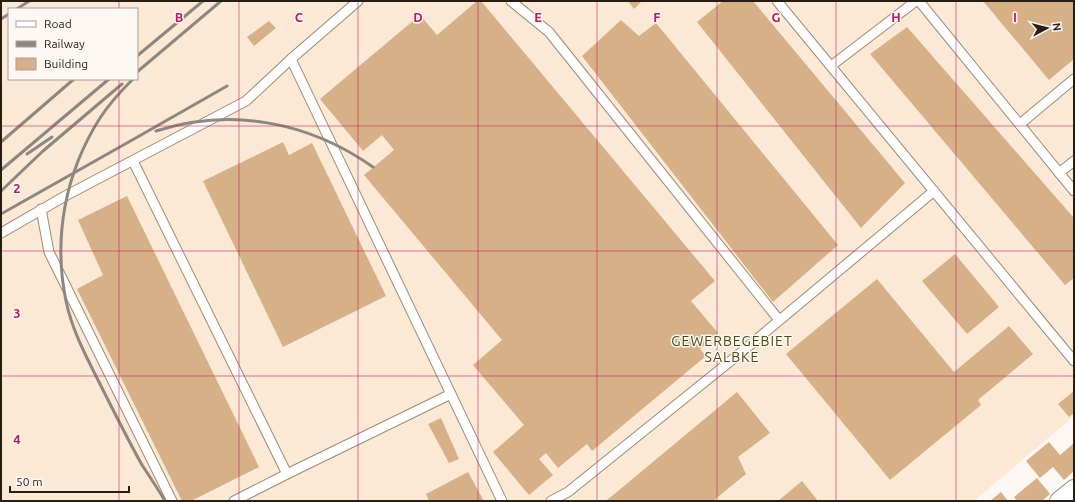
<svg xmlns="http://www.w3.org/2000/svg" width="1075" height="502" font-family="Ubuntu,sans-serif">
<rect width="100%" height="100%" fill="#fcf7f2"/>
<path fill="#fbe9d5" fill-rule="evenodd" d="M 1,1 L 1074,1 L 1074,416 L 974,501 L 1,501 ZM 9,9 L 137,9 L 137,79 L 9,79 Z"/>
<g fill="#d6b187">
<path d="M 477,1 L 481,1 L 715,281 L 691,301 L 718,333 L 700,349 L 706,356 L 592,451 L 587,444 L 558,468 L 546,453 L 539,459 L 553,475 L 529,495 L 493,452 L 524,425 L 473,365 L 502,340 L 364,175 L 394,150 L 382,135 L 363,151 L 320,99 L 420,15 L 437,35 Z"/>
<path d="M 628,1 L 642,1 L 634,9 Z"/>
<path d="M 723,1 L 753,1 L 905,183 L 861,228 L 697,22 Z"/>
<path d="M 983,1 L 1074,1 L 1074,59 L 1049,80 Z"/>
<path d="M 621,20 L 639,36 L 656,23 L 838,245 L 773,302 L 582,56 Z"/>
<path d="M 269,21 L 276,28 L 254,46 L 247,37 Z"/>
<path d="M 907,27 L 1074,218 L 1074,278 L 1065,285 L 870,54 Z"/>
<path d="M 283,142 L 289,155 L 312,143 L 386,296 L 283,347 L 203,181 Z"/>
<path d="M 127,196 L 259,467 L 191,501 L 182,501 L 77,289 L 103,275 L 78,220 Z"/>
<path d="M 955,254 L 999,307 L 967,334 L 922,281 Z"/>
<path d="M 877,279 L 954,372 L 1009,326 L 1033,354 L 978,400 L 981,405 L 890,480 L 786,354 Z"/>
<path d="M 1074,391 L 1074,413 L 1069,417 L 1058,404 Z"/>
<path d="M 737,392 L 770,433 L 738,457 L 746,474 L 713,501 L 606,501 Z"/>
<path d="M 441,418 L 459,459 L 449,463 L 428,424 Z"/>
<path d="M 1049,442 L 1060,455 L 1074,443 L 1074,471 L 1064,480 L 1053,467 L 1040,478 L 1026,461 Z"/>
<path d="M 468,472 L 484,501 L 429,501 L 426,494 Z"/>
<path d="M 1037,478 L 1050,494 L 1042,501 L 1017,501 L 1014,497 Z"/>
<path d="M 802,481 L 818,501 L 778,501 Z"/>
<path d="M 1001,492 L 1008,501 L 990,501 Z"/>
</g>
<g fill="none" stroke-linecap="round" stroke-linejoin="round">
<g stroke="#a18a71" stroke-width="11">
<g id="service">
<path d="M 511,1 L 549,32 L 779,320"/>
<path d="M 777,1 L 1074,361"/>
<path d="M 919,1 L 1074,191"/>
<path d="M 291,59 L 502,501"/>
<path d="M 831,66 L 916,1"/>
<path d="M 1020,124 L 1074,79"/>
<path d="M 133,161 L 287,474"/>
<path d="M 1059,173 L 1074,161"/>
<path d="M 41,209 L 49,252 L 172,501"/>
<path d="M 1,233 L 67,195 L 246,101 L 291,59 L 358,1"/>
<path d="M 234,501 L 287,474 L 451,394"/>
<path d="M 551,501 L 568,492 L 738,355 L 934,191"/>
</g>
</g>
<g stroke="#a18a71" stroke-width="20">
<path id="minor" d="M 1059,501 L 1074,489"/>
</g>
<use href="#service" stroke="#fff" stroke-width="9"/>
<use href="#minor" stroke="#fff" stroke-width="18"/>
<g stroke="#8e877f" stroke-width="3">
<path d="M 17,9 L 29,1"/>
<path d="M 1,19 L 9,14"/>
<path d="M 137,56 L 203,1"/>
<path d="M 137,72 L 221,1"/>
<path d="M 133,79 C 121,91 109,104 100,118 C 65,173 53,238 66,301 C 72,330 86,356 99,382 C 113,410 127,438 142,465 C 150,477 158,489 165,501"/>
<path d="M 156,131 C 232,107 309,122 373,167"/>
<path d="M 1,142 L 74,79"/>
<path d="M 27,154 L 52,137"/>
<path d="M 1,170 L 109,79"/>
<path d="M 1,191 L 43,151 L 122,84"/>
<path d="M 1,214 L 134,139 L 227,86"/>
</g>
</g>
<path fill="none" stroke="#c2185b" stroke-width="1" stroke-opacity="0.55" d="M 119,1 L 119,9M 239,1 L 239,501M 358,1 L 358,501M 478,1 L 478,501M 597,1 L 597,501M 717,1 L 717,501M 836,1 L 836,501M 956,1 L 956,501M 119,79 L 119,501M 1,126 L 1074,126M 1,251 L 1074,251M 1,376 L 1074,376"/>
<g text-anchor="middle" dominant-baseline="central" stroke-width="3" stroke-linejoin="round" paint-order="stroke">
<g font-size="14" letter-spacing="1" fill="#4c4b0d" stroke="#fcf7f2">
<text x="732" y="341">GEWERBEGEBIET<tspan x="732" dy="16">SALBKE</tspan></text>
</g>
</g>
<g font-size="13" text-anchor="middle" font-weight="bold" fill="#c2185b" stroke="#fcf7f2" stroke-width="3" stroke-linejoin="round" paint-order="stroke">
<text x="179" y="22">B</text>
<text x="299" y="22">C</text>
<text x="418" y="22">D</text>
<text x="538" y="22">E</text>
<text x="657" y="22">F</text>
<text x="776" y="22">G</text>
<text x="896" y="22">H</text>
<text x="1015" y="22">I</text>
<text x="17" y="193">2</text>
<text x="17" y="318">3</text>
<text x="17" y="444">4</text>
</g>
<rect width="1075" height="502" fill="none" stroke="#261e13" stroke-width="4"/>
<rect x="8" y="8" width="130" height="72" fill="#fcf7f2" stroke="#a6a099"/>
<rect x="16" y="21" width="20" height="6" fill="#ffffff" stroke="#a6a099"/>
<text x="44" y="28" font-size="12" fill="#261e13">Road</text>
<rect x="16" y="41" width="20" height="6" fill="#8e877f" stroke="#a6a099"/>
<text x="44" y="48" font-size="12" fill="#261e13">Railway</text>
<rect x="16" y="58" width="20" height="12" fill="#d6b187" stroke="#a6a099"/>
<text x="44" y="68" font-size="12" fill="#261e13">Building</text>
<g transform="translate(1047 28) rotate(83)" stroke="#fcf7f2" stroke-width="3" paint-order="stroke">
<path d="M0-3L7 15L0 10L-7 15Z" fill="#261e13"/>
<text y="-6" font-size="11" font-weight="bold" text-anchor="middle" fill="#261e13">N</text>
</g>
<path d="M10 486v6h119v-6" fill="none" stroke="#261e13" stroke-width="2"/>
<text x="16" y="486" font-size="12" fill="#261e13" stroke="#fcf7f2" stroke-width="3" paint-order="stroke">50 m</text>
</svg>
